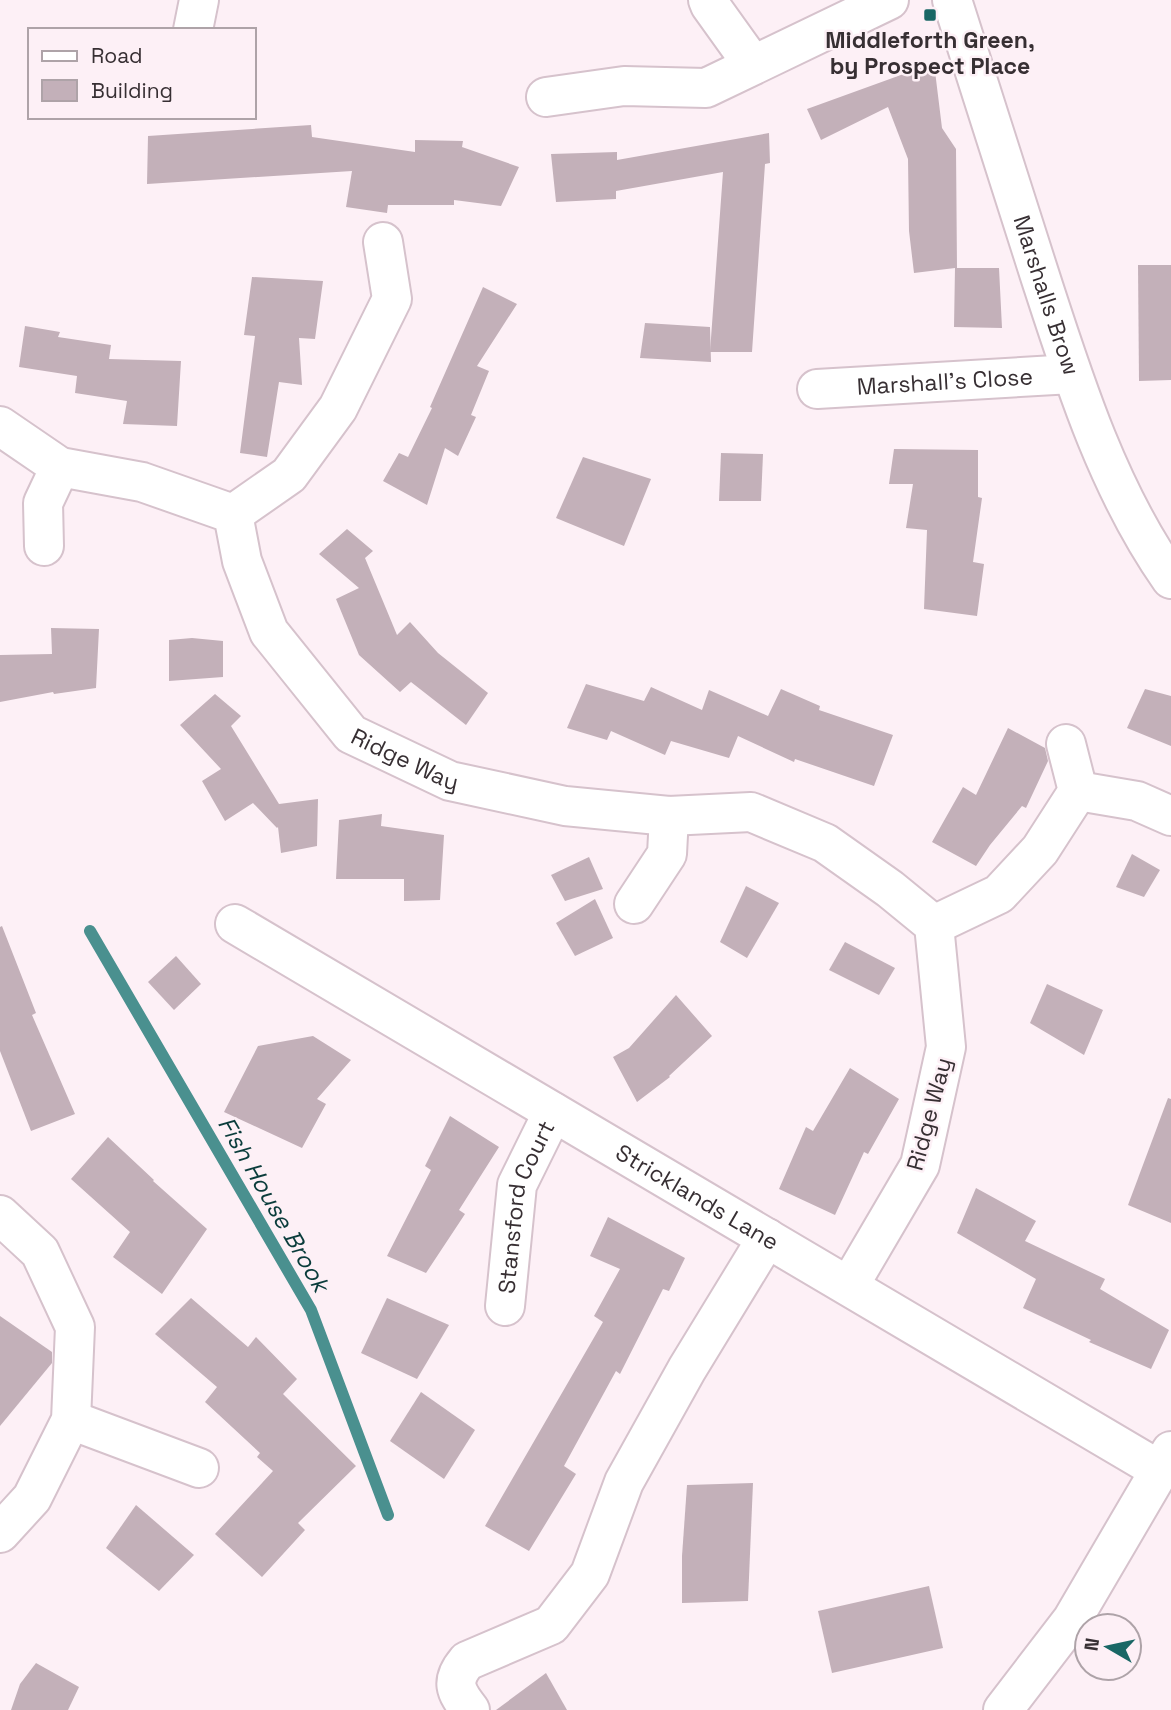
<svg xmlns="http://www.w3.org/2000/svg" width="1171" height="1710" font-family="'Space Grotesk',sans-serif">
<rect width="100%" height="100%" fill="#fdf0f6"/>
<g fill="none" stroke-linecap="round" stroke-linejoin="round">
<path stroke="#4a908f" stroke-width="12" d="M 90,931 L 311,1310 L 388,1515"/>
</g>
<g fill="#c3b0b9">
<path d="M 934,63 L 942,128 L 956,149 L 957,268 L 999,268 L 1002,328 L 954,327 L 955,268 L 914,273 L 909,231 L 908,159 L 888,107 L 821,140 L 807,109 Z"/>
<path d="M 311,125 L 312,137 L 415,152 L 415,140 L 463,141 L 462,147 L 519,167 L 501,206 L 454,200 L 454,205 L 388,205 L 387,213 L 346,207 L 352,171 L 147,184 L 148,136 Z"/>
<path d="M 769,133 L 770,163 L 765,164 L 752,352 L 710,352 L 723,172 L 616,191 L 616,199 L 556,202 L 551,154 L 617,152 L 617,160 Z"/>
<path d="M 1138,265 L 1171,265 L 1171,380 L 1139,381 Z"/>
<path d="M 252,277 L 323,281 L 315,339 L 299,338 L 302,385 L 279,382 L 267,457 L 240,453 L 255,336 L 244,335 Z"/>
<path d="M 483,287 L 517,304 L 477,366 L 489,371 L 471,415 L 476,417 L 458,456 L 445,448 L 427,505 L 383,481 L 399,453 L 408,457 L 432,408 L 430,407 Z"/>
<path d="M 645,323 L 710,327 L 711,362 L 640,358 Z"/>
<path d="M 25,326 L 60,332 L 58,337 L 111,345 L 109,359 L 181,361 L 177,426 L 123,424 L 127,401 L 75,393 L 77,376 L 19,367 Z"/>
<path d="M 894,449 L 978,450 L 978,497 L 982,498 L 973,562 L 984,564 L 977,616 L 924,609 L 927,530 L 906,528 L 913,484 L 889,484 Z"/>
<path d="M 721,453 L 763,454 L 761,501 L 719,501 Z"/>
<path d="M 583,457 L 651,479 L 624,546 L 556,518 Z"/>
<path d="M 347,529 L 373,551 L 365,558 L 397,635 L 410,622 L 438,653 L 488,693 L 466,725 L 411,682 L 400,692 L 359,655 L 336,599 L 359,588 L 319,554 Z"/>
<path d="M 51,628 L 99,629 L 96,688 L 54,694 L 53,692 L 0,702 L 0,655 L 52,654 Z"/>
<path d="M 192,638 L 223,641 L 223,677 L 169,681 L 169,640 Z"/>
<path d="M 586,684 L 644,701 L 651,687 L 702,710 L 709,690 L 768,716 L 781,689 L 820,706 L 819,710 L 893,735 L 874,786 L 795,759 L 794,762 L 738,736 L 729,758 L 671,741 L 665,755 L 611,731 L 607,740 L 567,728 Z"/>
<path d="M 1145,689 L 1171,696 L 1171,746 L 1127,728 Z"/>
<path d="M 215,694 L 241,716 L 231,726 L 279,804 L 318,799 L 317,846 L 281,853 L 278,827 L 277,828 L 253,803 L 225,821 L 202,781 L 221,769 L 180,725 Z"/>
<path d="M 1008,728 L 1045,748 L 1048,761 L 1026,808 L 1022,806 L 990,845 L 976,866 L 932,842 L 963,787 L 976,795 Z"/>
<path d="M 382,814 L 381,826 L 444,835 L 440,900 L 404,901 L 404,879 L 336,879 L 339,820 Z"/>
<path d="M 1132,854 L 1160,870 L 1144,897 L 1116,887 Z"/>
<path d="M 589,857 L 603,889 L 565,901 L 551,875 Z"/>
<path d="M 746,886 L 779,903 L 747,958 L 720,942 Z"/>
<path d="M 595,899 L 613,938 L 575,956 L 556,923 Z"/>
<path d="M 2,926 L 36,1013 L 32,1015 L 75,1114 L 31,1131 L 0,1051 L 0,927 Z"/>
<path d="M 845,942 L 895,968 L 879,995 L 829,970 Z"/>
<path d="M 176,956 L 201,984 L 174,1010 L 148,982 Z"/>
<path d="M 1047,984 L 1103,1010 L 1084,1055 L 1030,1023 Z"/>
<path d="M 676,995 L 712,1036 L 669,1076 L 670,1077 L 637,1102 L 613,1057 L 629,1048 Z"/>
<path d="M 313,1036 L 351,1060 L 317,1099 L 326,1104 L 302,1148 L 224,1112 L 258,1046 Z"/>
<path d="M 850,1068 L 899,1099 L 868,1154 L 864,1152 L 835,1215 L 779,1189 L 806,1127 L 813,1131 Z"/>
<path d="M 1168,1098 L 1171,1099 L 1171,1223 L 1128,1205 Z"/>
<path d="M 450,1116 L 499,1147 L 459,1210 L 465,1214 L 426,1273 L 387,1256 L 431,1170 L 425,1166 Z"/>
<path d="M 108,1137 L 154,1180 L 153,1181 L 207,1229 L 162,1294 L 113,1257 L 130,1232 L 71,1179 Z"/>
<path d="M 976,1188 L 1036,1221 L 1025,1241 L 1105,1279 L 1100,1289 L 1169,1330 L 1151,1369 L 1089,1342 L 1091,1340 L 1023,1308 L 1036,1279 L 957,1233 Z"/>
<path d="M 608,1217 L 685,1258 L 669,1291 L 663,1289 L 620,1374 L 616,1371 L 564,1466 L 576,1474 L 529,1551 L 485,1526 L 603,1322 L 594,1316 L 620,1269 L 590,1256 Z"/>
<path d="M 191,1298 L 248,1347 L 256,1337 L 297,1379 L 283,1394 L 356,1466 L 298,1523 L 305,1530 L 262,1577 L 215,1534 L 273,1471 L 257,1457 L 260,1453 L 205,1402 L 217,1387 L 155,1334 Z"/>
<path d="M 387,1298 L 449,1325 L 417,1379 L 361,1353 Z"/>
<path d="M 0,1316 L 52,1352 L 52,1363 L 0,1426 Z"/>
<path d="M 421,1392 L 475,1430 L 444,1479 L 390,1441 Z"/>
<path d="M 753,1483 L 748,1601 L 682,1603 L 682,1556 L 687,1485 Z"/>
<path d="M 136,1505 L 194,1555 L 159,1591 L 106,1548 Z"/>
<path d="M 929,1586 L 943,1648 L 832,1673 L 818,1611 Z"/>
<path d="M 36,1663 L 79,1687 L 68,1710 L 11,1710 L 20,1684 Z"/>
<path d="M 546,1673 L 567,1710 L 496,1710 Z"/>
</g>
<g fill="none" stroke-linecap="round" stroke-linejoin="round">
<g stroke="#d6c2cc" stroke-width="42">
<g id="minor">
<path d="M 708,0 L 710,5 L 753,65"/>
<path id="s1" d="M 952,0 C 981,91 1010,182 1039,273 C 1073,378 1107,488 1171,579"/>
<path d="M 193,30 L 199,0"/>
<path d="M 546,97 L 624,86 L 706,88 L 889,0"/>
<path id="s2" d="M 817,389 L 1072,374"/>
<path id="s3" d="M 0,426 L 60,467 L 142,482 L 233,514 L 242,561 L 269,632 L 351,734 L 450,781 L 565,806 L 669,816 L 751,812 L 825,843 L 890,889 L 934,925 L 946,1047 L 920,1165 L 849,1286"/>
<path d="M 233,514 L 289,475 L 338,408 L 392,299 L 383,242"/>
<path d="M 44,546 L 43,503 L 60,467"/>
<path d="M 1078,791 L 1137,801 L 1171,816"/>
<path d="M 634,904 L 667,854 L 669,816"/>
<path id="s4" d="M 235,924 L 1161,1471"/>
<path d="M 934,925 L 999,894 L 1040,850 L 1078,791 L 1066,744"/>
<path d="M 0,1215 L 40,1252 L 75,1327 L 71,1420 L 32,1498 L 0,1533"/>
<path id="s5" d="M 505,1306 L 517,1185 L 553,1112"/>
<path d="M 71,1420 L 199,1468"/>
<path d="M 470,1710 C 455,1691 450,1681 467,1661 L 551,1625 L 590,1574 L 624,1482 L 687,1369 L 767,1238"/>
<path d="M 1003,1710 L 1072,1620 L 1171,1451"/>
</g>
</g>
<use href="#minor" stroke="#fff" stroke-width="38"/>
</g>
<rect fill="#196765" stroke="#fdf0f6" stroke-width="2.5" x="923" y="8" width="14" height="14" rx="3.5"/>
<g text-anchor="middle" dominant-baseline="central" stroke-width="5" stroke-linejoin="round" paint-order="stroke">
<g font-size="23" font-weight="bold" fill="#372f33" stroke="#fdf0f6">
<text x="930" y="40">Middleforth Green,<tspan x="930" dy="26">by Prospect Place</tspan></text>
</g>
<g font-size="23" fill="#372f33" stroke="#fdf0f6">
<text stroke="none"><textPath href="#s1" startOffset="310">Marshalls Brow</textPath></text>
<text stroke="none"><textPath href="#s2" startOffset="128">Marshall's Close</textPath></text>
<text stroke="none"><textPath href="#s3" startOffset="567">Ridge Way</textPath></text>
<text transform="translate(929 1114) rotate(-75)">Ridge Way</text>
<text stroke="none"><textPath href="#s4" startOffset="537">Stricklands Lane</textPath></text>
<text stroke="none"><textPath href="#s5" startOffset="102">Stansford Court</textPath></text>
</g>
<g font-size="24" font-style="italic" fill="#0a3c3b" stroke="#fdf0f6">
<text transform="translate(274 1204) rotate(60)">Fish House Brook</text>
</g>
</g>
<rect x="28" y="28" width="228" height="91" fill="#fdf0f6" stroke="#aea3a8" stroke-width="2"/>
<rect x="42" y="51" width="35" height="10" fill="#ffffff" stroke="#aea3a8" stroke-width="2"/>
<text x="91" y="63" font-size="21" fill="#372f33">Road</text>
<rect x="42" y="80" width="35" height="21" fill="#c3b0b9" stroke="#aea3a8" stroke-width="2"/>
<text x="91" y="98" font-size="21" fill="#372f33">Building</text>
<g transform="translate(1108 1647) rotate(279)"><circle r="33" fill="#fdf0f6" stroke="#aea3a8" stroke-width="2"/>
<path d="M0-5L12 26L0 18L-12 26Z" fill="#196765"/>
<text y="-10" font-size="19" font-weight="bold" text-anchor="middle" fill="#372f33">N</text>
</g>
</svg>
